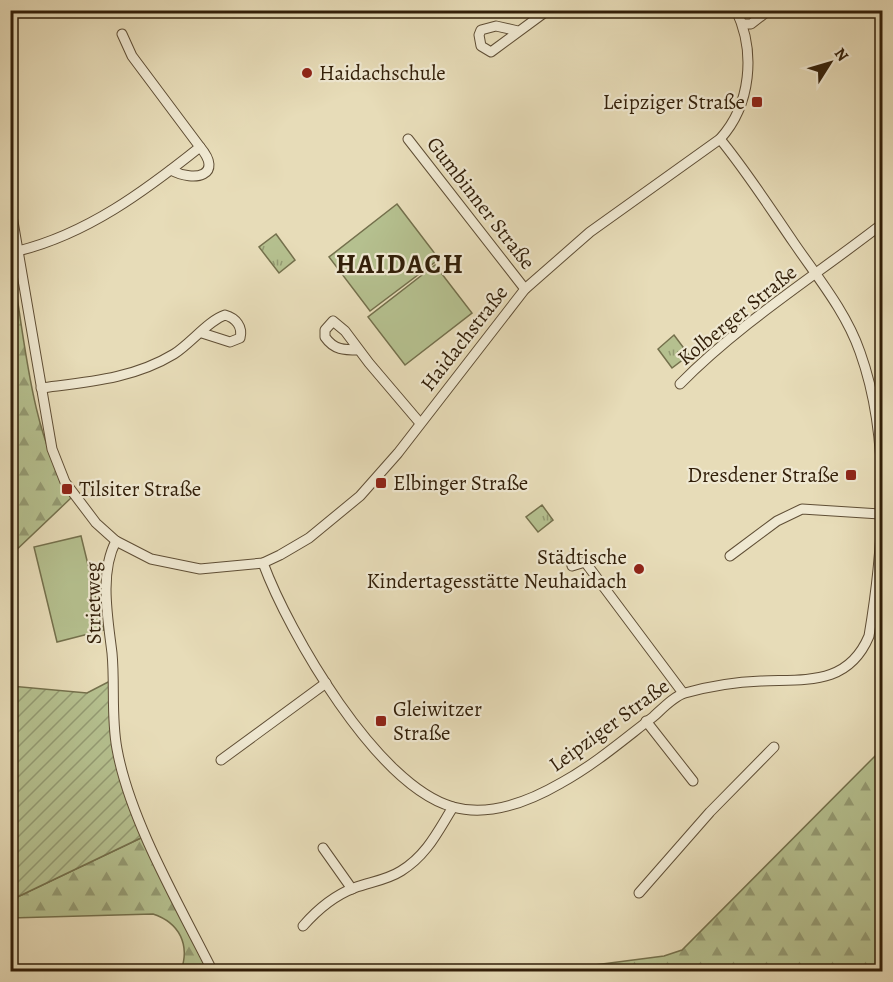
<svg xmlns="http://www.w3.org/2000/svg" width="893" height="982" font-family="Alegreya,serif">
<defs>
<pattern id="forest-firs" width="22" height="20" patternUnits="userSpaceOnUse" patternTransform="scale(1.5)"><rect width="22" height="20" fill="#b5c08f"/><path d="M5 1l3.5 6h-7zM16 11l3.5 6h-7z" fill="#949b73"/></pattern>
<pattern id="park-tufts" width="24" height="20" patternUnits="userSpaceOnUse" patternTransform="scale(1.5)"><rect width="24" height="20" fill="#b5c08f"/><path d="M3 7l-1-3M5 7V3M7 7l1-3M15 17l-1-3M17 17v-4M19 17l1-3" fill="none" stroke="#949b73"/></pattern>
<pattern id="garden-furrows" width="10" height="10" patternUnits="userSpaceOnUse" patternTransform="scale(1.5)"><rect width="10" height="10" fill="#b5c08f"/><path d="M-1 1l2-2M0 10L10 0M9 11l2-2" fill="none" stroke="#949b73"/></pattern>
</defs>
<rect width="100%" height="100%" fill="#e7dcb8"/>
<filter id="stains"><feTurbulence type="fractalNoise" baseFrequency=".00333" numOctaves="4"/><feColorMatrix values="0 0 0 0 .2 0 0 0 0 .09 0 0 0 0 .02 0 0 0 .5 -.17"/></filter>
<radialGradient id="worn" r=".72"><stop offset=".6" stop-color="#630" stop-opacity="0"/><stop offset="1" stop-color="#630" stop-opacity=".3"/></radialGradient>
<g fill="url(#forest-firs)" stroke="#74704c" stroke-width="1.5">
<path d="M 10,252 C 24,330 29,430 71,498 L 11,555 Z"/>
<path d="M 882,749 L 882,971 L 548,971 L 664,956 L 682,950 Z"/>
<path d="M 145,836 L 212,971 L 181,971 C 190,945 180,923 153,914 L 11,918 L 11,900 Z"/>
</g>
<g fill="url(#park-tufts)" stroke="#74704c" stroke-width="1.5">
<path d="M 276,234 L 295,260 L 279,273 L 259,247 Z"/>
<path d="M 674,335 L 689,355 L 672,368 L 658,349 Z"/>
<path d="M 542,505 L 553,520 L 538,532 L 526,517 Z"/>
</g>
<path fill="url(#garden-furrows)" stroke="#74704c" stroke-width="1.5" d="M 112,680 L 114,745 L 145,836 L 11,900 L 11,686 L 87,693 Z"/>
<g fill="#b5c08f" stroke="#74704c" stroke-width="1.5">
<path d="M 397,204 L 439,259 L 370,311 L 329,257 Z"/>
<path d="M 435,265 L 472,313 L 405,365 L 368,317 Z"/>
<path d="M 81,536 L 104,630 L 57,642 L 34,547 Z"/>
</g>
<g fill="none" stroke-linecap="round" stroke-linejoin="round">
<g stroke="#5f4e35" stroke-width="11">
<g id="minor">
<path d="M 743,24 L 751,24 L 769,10"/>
<path d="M 518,31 L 496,26 L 481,30 L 479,35 L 481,46 L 491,52 L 548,10"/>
<path d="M 408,139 L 525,289"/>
<path d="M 171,170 C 195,183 224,175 200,147"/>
<path d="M 10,204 L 52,449 L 65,482 L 96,523 L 116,541 L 151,559 L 200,569 L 263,563 L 280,555 L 309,538 L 360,496 L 398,453 L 525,289 L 590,232 L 720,139 C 751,105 756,52 736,10"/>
<path d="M 18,251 C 87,234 145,191 200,147 L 132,56 L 122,34"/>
<path d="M 359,350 C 344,350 334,350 325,337 L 325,330 L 333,321 L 345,331 L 369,363 L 420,423"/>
<path d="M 680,384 C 740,323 815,276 882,224"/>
<path d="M 41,388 C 87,382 133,379 174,354 C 190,344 209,320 225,315 C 236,318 243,327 240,338 L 230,342 L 202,333"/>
<path d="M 116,541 C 99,573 108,619 112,653 C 115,685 111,718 117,749 C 130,821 180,906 213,972"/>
<path d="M 730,556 L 777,521 L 802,509 L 880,514"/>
<path d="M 263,563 C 289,633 377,786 453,807 C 489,817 530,801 561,783 C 594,765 623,740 653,717 C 662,709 674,696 685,693 C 710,686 735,682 761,681 C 805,679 848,686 869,636 C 884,547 891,438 860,352 C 846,312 818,278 794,243 C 770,208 747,172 720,139"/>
<path d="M 572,566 L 585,562 L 683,693"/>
<path d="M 646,721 L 693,781"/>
<path d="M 221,760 L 326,683"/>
<path d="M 323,848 L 352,889"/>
<path d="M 639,893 L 710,812 L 774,747"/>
<path d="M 303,926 C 317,910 333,896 354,888 C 370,882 387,880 401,871 C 427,855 438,831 453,807"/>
</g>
</g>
<use href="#minor" stroke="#efe8d1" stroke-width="9"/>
</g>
<g fill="#8f2418" stroke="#efe8d1" stroke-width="2">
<circle cx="307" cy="73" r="6"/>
<rect x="751" y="96" width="12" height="12" rx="3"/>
<rect x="845" y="469" width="12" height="12" rx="3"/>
<rect x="375" y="477" width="12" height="12" rx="3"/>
<rect x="61" y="483" width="12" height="12" rx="3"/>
<circle cx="639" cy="569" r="6"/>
<rect x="375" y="715" width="12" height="12" rx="3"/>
</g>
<g text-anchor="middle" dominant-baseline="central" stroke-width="4.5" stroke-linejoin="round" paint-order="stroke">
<g font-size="21" fill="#321f09" stroke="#efe8d1" text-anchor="start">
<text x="319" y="73">Haidachschule</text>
<text x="745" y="102" text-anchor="end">Leipziger Straße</text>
<text x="839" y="475" text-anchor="end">Dresdener Straße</text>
<text x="393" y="483">Elbinger Straße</text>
<text x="79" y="489">Tilsiter Straße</text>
<text x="627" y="557" text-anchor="end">Städtische<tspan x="627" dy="24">Kindertagesstätte Neuhaidach</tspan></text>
<text x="393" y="709">Gleiwitzer<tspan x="393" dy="24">Straße</tspan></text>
</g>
<g font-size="21" fill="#321f09" stroke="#efe8d1">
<text transform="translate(481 203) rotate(52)">Gumbinner Straße</text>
<text transform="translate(737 315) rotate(-39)">Kolberger Straße</text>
<text transform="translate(464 338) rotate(-52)">Haidachstraße</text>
<text transform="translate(93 603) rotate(-91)">Strietweg</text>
<text transform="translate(609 725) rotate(-36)">Leipziger Straße</text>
</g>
<g font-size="27" font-weight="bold" letter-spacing="1.5" fill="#321f09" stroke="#efe8d1">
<text x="400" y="264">HAIDACH</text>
</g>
</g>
<rect width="893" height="982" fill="none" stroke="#e7dcb8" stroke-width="36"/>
<rect x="12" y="12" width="869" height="958" fill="none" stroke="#321f09" stroke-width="3"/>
<rect x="18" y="18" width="857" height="946" fill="none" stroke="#321f09" stroke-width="1.5"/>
<g transform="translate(830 63) rotate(53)" stroke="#efe8d1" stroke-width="4.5" paint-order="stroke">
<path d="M0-4.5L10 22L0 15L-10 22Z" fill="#321f09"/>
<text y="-9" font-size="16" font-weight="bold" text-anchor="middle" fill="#321f09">N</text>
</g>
<rect width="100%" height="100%" filter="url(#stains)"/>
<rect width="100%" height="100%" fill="url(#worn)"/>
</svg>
